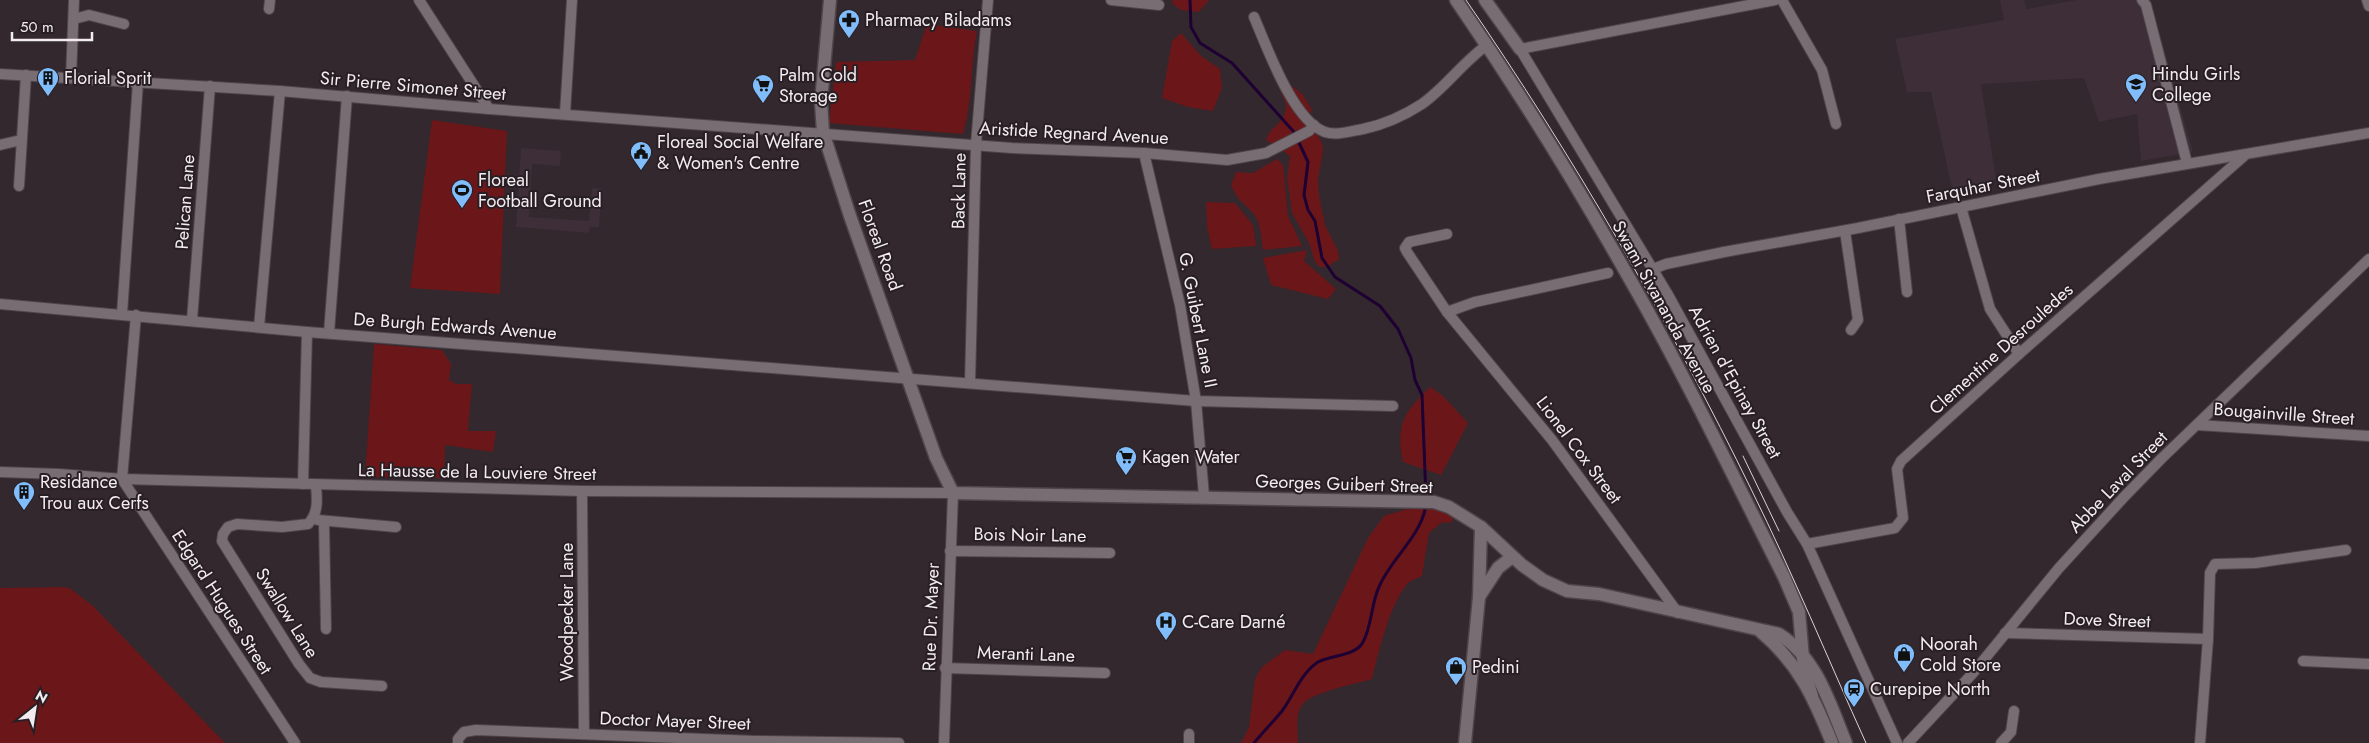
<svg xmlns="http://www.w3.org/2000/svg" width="2369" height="743" font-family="Jost,sans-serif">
<rect width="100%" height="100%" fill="#32282d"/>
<g fill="#3e2e37">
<path d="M 2000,0 L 2024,0 L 2027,9 L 2076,0 L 2150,0 L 2193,152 L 2141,161 L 2137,114 L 2099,122 L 2084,78 L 1981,84 L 1996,179 L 1953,193 L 1931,92 L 1907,92 L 1895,39 L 2004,20 Z"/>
<path d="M 521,148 L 561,151 L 560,166 L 532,164 L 529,217 L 589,221 L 592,188 L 602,189 L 599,227 L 590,227 L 589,233 L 516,227 Z"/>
</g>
<g fill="#6b171a">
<path d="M 1173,0 L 1209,0 L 1199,12 L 1181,10 L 1172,3 Z"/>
<path d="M 927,24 L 977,31 C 970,66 973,101 963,134 L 829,123 L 836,62 L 915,60 Z"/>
<path d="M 1181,33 L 1201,56 L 1220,69 L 1222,88 L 1213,111 L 1188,107 L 1162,98 L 1172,41 Z"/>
<path d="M 1286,81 L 1303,95 L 1312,110 L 1308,117 L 1322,143 L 1323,151 L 1318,180 L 1319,196 L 1325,225 L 1338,251 L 1339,259 L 1327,267 L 1320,267 L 1315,262 L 1309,243 L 1292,213 L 1287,178 L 1290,156 L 1266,140 C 1271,125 1284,125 1286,107 C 1286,99 1279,93 1279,85 Z"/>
<path d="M 432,120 L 507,131 L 500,294 L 410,288 Z"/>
<path d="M 1277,159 L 1283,165 L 1288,216 L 1302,246 L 1263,250 C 1261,237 1261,220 1251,211 C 1241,200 1238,201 1231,185 L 1236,172 L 1253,173 Z"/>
<path d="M 1206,202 L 1235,203 L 1253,225 L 1256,246 L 1212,249 L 1207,227 Z"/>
<path d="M 1307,250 L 1304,261 L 1336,289 L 1328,299 L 1271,285 L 1263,258 Z"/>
<path d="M 374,344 L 442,350 L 451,364 L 449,380 L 456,384 L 472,384 L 468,431 L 496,431 L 493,452 L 445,445 L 444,478 L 365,477 Z"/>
<path d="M 1430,387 L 1443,396 L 1468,423 L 1441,475 L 1403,462 C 1395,425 1404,412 1430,387 Z"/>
<path d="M 1427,503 L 1454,513 L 1452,522 L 1441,523 L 1429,533 L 1422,576 C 1418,578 1411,580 1408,583 C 1389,606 1379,651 1372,679 C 1356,684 1311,692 1302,705 C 1295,715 1298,731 1298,743 L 1241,743 L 1249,727 L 1255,679 L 1262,667 L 1285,650 L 1313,654 L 1368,538 L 1384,516 Z"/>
<path d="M 64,587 L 71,589 L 93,606 L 225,743 L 0,743 L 0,588 Z"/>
</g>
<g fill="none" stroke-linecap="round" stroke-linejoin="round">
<g stroke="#1e0033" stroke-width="3">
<path d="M 1190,0 L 1191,27 L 1200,43 L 1232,63 L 1294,132 L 1308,162 L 1304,195 L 1308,210 L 1315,221 L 1322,258 L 1335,277 L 1380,306 L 1398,329 L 1411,358 L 1415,380 L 1422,395 L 1426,498"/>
<path d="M 1254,743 C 1263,732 1273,722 1282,711 C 1294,695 1300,674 1318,662 C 1331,655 1356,656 1363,642 C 1372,626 1371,604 1379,587 C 1391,558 1421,537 1426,505"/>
</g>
<g stroke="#4e454a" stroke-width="12">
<g id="street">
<path d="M 419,0 L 489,109"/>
<path d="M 1111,0 L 1159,5"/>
<path d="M 1775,0 L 1520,49 L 1667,293 L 1787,512 L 1807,544 L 1897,743"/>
<path d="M 1782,0 L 1822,70 L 1836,124"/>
<path d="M 2142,0 L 2146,5 L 2187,163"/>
<path d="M 2367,0 L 2369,6"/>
<path d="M 269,9 L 270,0"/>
<path d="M 1254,17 C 1267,47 1293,121 1325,132 C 1337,136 1351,131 1363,129 C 1383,125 1405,115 1422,104 C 1446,87 1463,62 1487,45"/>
<path d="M 74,19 L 89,15 L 124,24"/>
<path d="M 0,74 L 280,91 L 489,109 L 1012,148 L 1144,153 L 1227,160 L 1266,153 L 1309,131 L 1314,125"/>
<path d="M 71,78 L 74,0"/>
<path d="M 565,114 L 572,0"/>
<path d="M 0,145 L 21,140"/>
<path d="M 1144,153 L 1180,305 L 1196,401 L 1204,496"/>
<path d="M 19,186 L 26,75"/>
<path d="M 1961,207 L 1990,309 L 2019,354"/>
<path d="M 1899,219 L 1907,292"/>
<path d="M 1845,231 L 1858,320 L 1851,330"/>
<path d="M 1447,234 L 1409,242 L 1405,248 L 1407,252 L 1447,312 L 1552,440 L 1678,613"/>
<path d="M 1653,269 L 1666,264 L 1724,252 L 1858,228 L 2099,179 L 2369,133"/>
<path d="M 0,304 L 307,332 L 1196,401 L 1393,406"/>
<path d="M 1447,312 L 1475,302 L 1608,273"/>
<path d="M 122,314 L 138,82"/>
<path d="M 136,315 L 122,479 L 295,743"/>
<path d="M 192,320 L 210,86"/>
<path d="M 259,327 L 280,91"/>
<path d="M 329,333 L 347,96"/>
<path d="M 970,383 L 976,144 L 988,0"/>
<path d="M 2197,425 L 2369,436"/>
<path d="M 0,472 L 59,474 L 122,479 L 582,491 L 953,493 L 944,743"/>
<path d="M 303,484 L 307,332"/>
<path d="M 316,485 C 317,499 319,513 308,524 L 282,527 L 237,524 L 228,527 L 223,534 L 222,541 L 299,664 L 310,678 L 321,682 L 382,686"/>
<path d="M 582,491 L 584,733"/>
<path d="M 318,520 L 396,527"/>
<path d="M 324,521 L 326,629"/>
<path d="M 1807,544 L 1895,528 L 1903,518 L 1897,469 L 1901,461 L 2019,354 L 2244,156"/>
<path d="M 950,551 L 1110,553"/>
<path d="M 2005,633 L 2208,639"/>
<path d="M 2303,661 L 2369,664"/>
<path d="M 945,668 L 1105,673"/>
<path d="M 458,743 L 458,739 L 464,732 L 476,730 L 755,741 L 899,743"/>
<path d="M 1189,743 L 1189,734"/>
<path d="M 1908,743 L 1973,673 L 2059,568 L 2124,497 L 2161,459 L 2369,259"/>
<path d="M 2001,743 L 2011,732 L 2014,711"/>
<path d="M 2200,743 L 2208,639 L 2210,573 L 2215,564 L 2255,563 L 2346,550"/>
</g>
</g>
<g stroke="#4e454a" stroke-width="15">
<g id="secondary">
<path d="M 830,0 L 821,102 L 823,132 L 850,216 L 936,458 L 953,493 L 1434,502 L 1449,507 L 1481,527 L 1522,565 L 1543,580 L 1567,591 L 1599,594 L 1779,634 C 1817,658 1830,704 1846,743"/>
<path d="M 1456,0 C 1516,87 1572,177 1624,269 C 1682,369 1732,474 1784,577 L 1799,612 L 1804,670 L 1812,696"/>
<path d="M 1485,0 L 1520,49"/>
<path d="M 1479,597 L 1498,568 L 1512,557"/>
<path d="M 1761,632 C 1799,664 1814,698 1832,743"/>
<path d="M 1465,743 L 1479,597 L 1481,527"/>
</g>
</g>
<use href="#street" stroke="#786d73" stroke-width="10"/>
<use href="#secondary" stroke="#786d73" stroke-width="12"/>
<g stroke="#dbd3d7" stroke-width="1">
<path d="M 1466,0 C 1573,156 1669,321 1752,491 C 1793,574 1828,659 1866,743"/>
<path d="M 1743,456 L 1779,531"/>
</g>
</g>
<defs>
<g id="pharmacy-pin" transform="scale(1.125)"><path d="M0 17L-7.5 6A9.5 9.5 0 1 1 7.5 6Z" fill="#81bdfa" stroke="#281f24"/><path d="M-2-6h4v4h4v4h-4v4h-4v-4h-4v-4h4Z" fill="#111"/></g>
<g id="building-pin" transform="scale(1.125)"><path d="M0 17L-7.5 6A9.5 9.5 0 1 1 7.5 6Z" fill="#81bdfa" stroke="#281f24"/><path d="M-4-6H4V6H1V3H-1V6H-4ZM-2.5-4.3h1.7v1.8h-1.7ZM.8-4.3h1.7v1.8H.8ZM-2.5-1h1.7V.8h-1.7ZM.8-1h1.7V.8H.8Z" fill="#111"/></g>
<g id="school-pin" transform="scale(1.125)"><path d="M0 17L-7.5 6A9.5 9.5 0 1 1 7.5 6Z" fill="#81bdfa" stroke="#281f24"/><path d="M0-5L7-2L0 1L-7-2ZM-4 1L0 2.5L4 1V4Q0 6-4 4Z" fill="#111"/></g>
<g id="supermarket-pin" transform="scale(1.125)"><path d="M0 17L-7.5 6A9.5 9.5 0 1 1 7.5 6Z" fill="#81bdfa" stroke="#281f24"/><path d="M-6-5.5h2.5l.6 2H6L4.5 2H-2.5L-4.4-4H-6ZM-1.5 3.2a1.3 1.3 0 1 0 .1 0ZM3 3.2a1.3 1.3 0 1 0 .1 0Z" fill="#111"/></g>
<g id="civic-pin" transform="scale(1.125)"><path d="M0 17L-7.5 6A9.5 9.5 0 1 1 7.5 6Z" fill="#81bdfa" stroke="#281f24"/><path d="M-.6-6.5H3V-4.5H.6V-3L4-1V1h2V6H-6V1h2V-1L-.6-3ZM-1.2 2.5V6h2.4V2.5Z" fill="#111"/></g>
<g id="stadium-pin" transform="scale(1.125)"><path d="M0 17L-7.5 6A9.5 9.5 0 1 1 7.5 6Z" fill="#81bdfa" stroke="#281f24"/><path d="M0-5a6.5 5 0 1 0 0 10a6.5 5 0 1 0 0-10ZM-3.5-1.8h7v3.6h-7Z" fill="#111"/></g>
<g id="hospital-pin" transform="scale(1.125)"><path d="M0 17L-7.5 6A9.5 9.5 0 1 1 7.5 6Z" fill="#81bdfa" stroke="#281f24"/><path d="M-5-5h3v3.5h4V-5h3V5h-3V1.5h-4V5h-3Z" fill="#111"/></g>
<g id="shop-pin" transform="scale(1.125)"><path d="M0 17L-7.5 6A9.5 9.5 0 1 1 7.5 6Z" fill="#81bdfa" stroke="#281f24"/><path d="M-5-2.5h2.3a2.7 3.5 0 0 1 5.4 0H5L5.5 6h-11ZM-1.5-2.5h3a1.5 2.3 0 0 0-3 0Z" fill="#111"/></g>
<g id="station-pin" transform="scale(1.125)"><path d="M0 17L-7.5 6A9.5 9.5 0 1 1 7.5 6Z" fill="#81bdfa" stroke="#281f24"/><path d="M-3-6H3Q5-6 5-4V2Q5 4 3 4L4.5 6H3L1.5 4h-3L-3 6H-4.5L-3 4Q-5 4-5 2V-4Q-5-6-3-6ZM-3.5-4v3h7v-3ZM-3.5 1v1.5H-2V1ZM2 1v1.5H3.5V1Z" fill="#111"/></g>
</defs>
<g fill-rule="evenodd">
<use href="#pharmacy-pin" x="849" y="20"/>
<use href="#building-pin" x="48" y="78"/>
<use href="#school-pin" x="2136" y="84"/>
<use href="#supermarket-pin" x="763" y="85"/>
<use href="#civic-pin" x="641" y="152"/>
<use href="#stadium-pin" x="462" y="190"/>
<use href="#supermarket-pin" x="1126" y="457"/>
<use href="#building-pin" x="24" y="492"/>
<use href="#hospital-pin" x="1166" y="622"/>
<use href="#shop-pin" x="1904" y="654"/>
<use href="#shop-pin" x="1456" y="667"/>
<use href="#station-pin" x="1854" y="689"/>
</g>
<g text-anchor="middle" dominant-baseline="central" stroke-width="4" stroke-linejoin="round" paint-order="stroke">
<g font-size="18" fill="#f2ebef" stroke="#281f24" text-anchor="start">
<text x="865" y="20">Pharmacy Biladams</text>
<text x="2152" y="74">Hindu Girls<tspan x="2152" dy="21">College</tspan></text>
<text x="779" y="75">Palm Cold<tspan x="779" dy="21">Storage</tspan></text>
<text x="64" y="78">Florial Sprit</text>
<text x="657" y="142">Floreal Social Welfare<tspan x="657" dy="21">&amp; Women's Centre</tspan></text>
<text x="478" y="180">Floreal<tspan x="478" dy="21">Football Ground</tspan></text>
<text x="1142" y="457">Kagen Water</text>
<text x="40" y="482">Residance<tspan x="40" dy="21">Trou aux Cerfs</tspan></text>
<text x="1182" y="622">C-Care Darné</text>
<text x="1920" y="644">Noorah<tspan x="1920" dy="21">Cold Store</tspan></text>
<text x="1472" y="667">Pedini</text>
<text x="1870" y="689">Curepipe North</text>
</g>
<g font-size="18" fill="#f2ebef" stroke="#281f24">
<text transform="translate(413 86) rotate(5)">Sir Pierre Simonet Street</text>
<text transform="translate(1074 133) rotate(3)">Aristide Regnard Avenue</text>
<text transform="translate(1983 186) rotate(-11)">Farquhar Street</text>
<text transform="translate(959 191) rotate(-89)">Back Lane</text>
<text transform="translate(185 202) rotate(-86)">Pelican Lane</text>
<text transform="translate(880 245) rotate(70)">Floreal Road</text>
<text transform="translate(1664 307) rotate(61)">Swami Sivananda Avenue</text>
<text transform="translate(1198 320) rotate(79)">G. Guibert Lane II</text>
<text transform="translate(455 326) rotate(4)">De Burgh Edwards Avenue</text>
<text transform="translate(2001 349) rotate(-42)">Clementine Desrouledes</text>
<text transform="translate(1735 382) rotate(61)">Adrien d'Epinay Street</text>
<text transform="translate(2284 414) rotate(4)">Bougainville Street</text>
<text transform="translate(1579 450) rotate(53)">Lionel Cox Street</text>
<text transform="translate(477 472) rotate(1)">La Hausse de la Louviere Street</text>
<text transform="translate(2118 482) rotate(-46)">Abbe Laval Street</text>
<text transform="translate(1344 484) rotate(2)">Georges Guibert Street</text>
<text transform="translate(1030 535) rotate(1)">Bois Noir Lane</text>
<text transform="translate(222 602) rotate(57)">Edgard Hugues Street</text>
<text transform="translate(567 612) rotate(-90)">Woodpecker Lane</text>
<text transform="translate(287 613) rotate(58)">Swallow Lane</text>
<text transform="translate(931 617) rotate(-88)">Rue Dr. Mayer</text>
<text transform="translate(2107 620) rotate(2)">Dove Street</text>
<text transform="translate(1026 654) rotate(2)">Meranti Lane</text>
<text transform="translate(675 721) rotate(2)">Doctor Mayer Street</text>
</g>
</g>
<g transform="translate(35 708) rotate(30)" stroke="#281f24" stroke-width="4" paint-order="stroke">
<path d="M0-4L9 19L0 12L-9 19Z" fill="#f2ebef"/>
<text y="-8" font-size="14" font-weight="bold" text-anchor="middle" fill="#f2ebef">N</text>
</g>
<path d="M12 32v8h80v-8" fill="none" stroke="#f2ebef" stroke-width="2.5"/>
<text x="20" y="32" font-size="15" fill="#f2ebef" stroke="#281f24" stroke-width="4" paint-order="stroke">50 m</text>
</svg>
